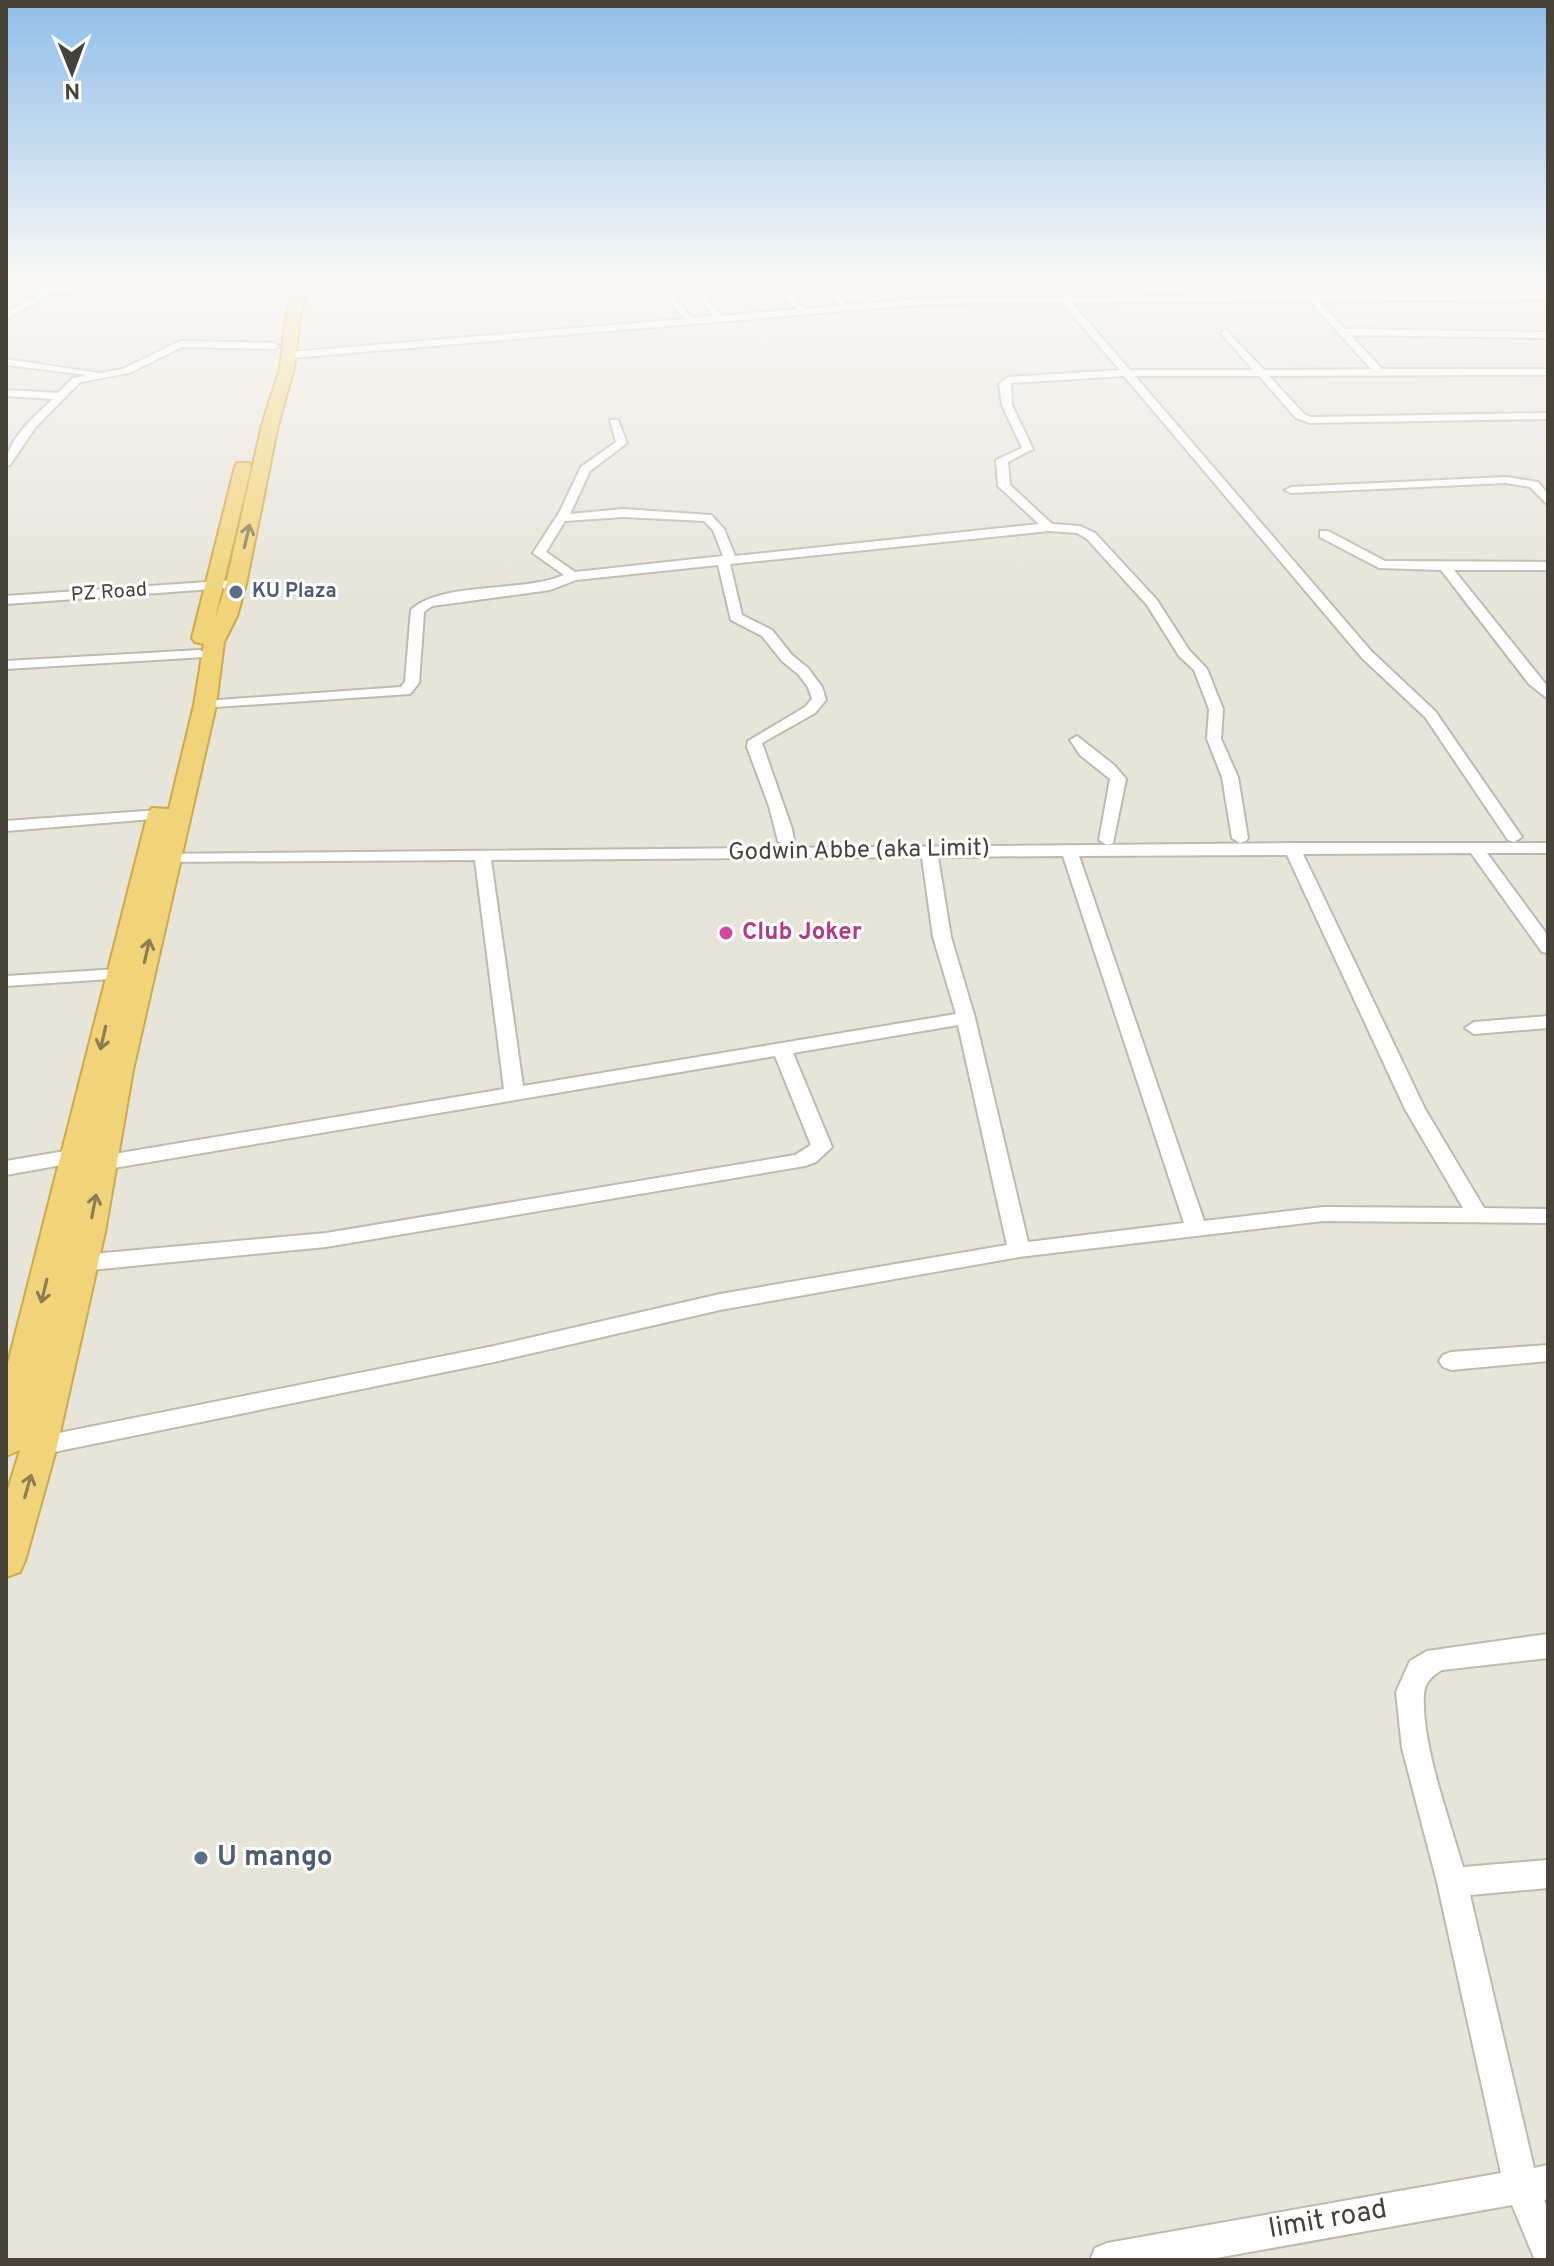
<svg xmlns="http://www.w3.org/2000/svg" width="1554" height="2266" font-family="Overpass,sans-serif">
<rect width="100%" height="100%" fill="#f4f2eb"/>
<rect fill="#e7e4da" x="6" y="283" width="1542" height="1977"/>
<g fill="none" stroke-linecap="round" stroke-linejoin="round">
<g stroke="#bfbaae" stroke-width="4">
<g id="minor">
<path d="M 195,283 L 288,283 L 52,293 L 6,319 L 6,312 L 40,294 L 6,295 L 6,289 Z"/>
<path d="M 654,283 L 663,283 L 692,318 L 713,316 L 688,283 L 697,283 L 721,316 L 796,309 L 772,283 L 781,283 L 804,309 L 840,306 L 818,283 L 827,283 L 848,305 L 928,298 L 1548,293 L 1548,299 L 1319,301 L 1345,329 L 1548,332 L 1548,338 L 1351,335 L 1382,369 L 1548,369 L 1548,375 L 1269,376 L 1304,414 L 1311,417 L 1548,413 L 1548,419 L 1310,423 L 1296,418 L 1259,376 L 1135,376 L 1372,652 L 1435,711 L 1522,837 L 1514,842 L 1508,840 L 1425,717 L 1362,658 L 1124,376 L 1011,383 L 1012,405 L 1033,449 L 1008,462 L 1010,485 L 1052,524 L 1080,526 L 1095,533 L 1157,600 L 1189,650 L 1207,669 L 1223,709 L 1221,739 L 1238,777 L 1248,838 L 1246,841 L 1240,843 L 1232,838 L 1222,777 L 1207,739 L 1209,709 L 1194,670 L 1179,656 L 1147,605 L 1087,539 L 1077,533 L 1049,531 L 730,564 L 742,615 L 772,630 L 792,655 L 808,668 L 822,687 L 826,700 L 815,713 L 762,743 L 792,829 L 794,841 L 786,846 L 778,841 L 769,806 L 747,747 L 748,741 L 805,707 L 812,699 L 808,687 L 798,674 L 782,661 L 762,636 L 731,620 L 718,565 L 576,580 L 550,590 L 432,606 L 424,612 L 419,683 L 410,694 L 200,708 L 198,705 L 205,701 L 401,687 L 405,682 L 411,610 C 440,581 524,593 564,575 L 533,553 L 560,511 L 581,467 L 616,442 L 610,420 L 618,420 L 627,443 L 590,471 L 570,514 L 623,509 L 711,515 L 724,529 L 735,556 L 1039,524 L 998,486 L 996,460 L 1022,448 L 1002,405 L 999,384 L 1008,377 L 1120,370 L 1062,303 L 928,304 L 290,358 L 285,355 L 290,352 L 685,319 ZM 1310,301 L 1371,369 L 1264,370 L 1226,330 L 1221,333 L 1253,370 L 1130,370 L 1072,303 ZM 623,517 L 704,521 L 713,530 L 723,556 L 575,572 L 546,552 L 565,521 Z"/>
<path d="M 180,341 L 274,343 L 279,346 L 274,349 L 182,347 L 129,373 L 80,382 L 35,428 L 10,465 L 6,466 C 6,440 35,416 53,399 L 6,396 L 6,390 L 58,393 L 73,378 L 87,375 L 6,365 L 6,359 L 99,373 L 123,369 Z"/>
<path d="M 1506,477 L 1538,482 L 1548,494 L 1548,505 L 1530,487 L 1506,483 L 1291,493 L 1285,490 L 1291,487 Z"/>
<path d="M 1320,531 L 1328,531 L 1385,561 L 1548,562 L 1548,570 L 1454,570 L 1548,687 L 1548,699 L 1529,684 L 1441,570 L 1379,568 L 1320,537 Z"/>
<path d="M 236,580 L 242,584 L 240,587 L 6,604 L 6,596 Z"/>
<path d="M 200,650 L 207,654 L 205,657 L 6,669 L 6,661 Z"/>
<path d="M 1077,736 L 1114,765 L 1126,779 L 1113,843 L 1107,845 L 1099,840 L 1110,779 L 1080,755 L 1070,740 Z"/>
<path d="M 159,810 L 167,815 L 165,818 L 6,831 L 6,821 Z"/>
<path d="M 1292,843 L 1548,843 L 1548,853 L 1487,853 L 1548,936 L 1548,953 L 1542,952 L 1471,853 L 1303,854 L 1425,1109 L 1484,1208 L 1548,1209 L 1548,1223 L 1323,1221 L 1019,1257 L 720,1310 L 494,1362 L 39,1455 L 30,1453 L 27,1446 L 30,1439 L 39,1437 L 494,1346 L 720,1294 L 1007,1245 L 958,1025 L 793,1053 L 832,1147 L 816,1162 L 805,1166 L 326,1247 L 81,1271 L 73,1268 L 70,1263 L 73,1258 L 81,1255 L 326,1233 L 795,1155 L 811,1145 L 775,1056 L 102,1170 L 95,1168 L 92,1163 L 95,1158 L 102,1156 L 504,1089 L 475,860 L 155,862 L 149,860 L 149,854 ZM 1287,855 L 1405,1109 L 1463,1208 L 1323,1207 L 1204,1221 L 1079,856 ZM 1063,856 L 1184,1223 L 1028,1242 L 975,1018 L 951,937 L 938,857 ZM 922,857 L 933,937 L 956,1014 L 523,1086 L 491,860 Z"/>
<path d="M 119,969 L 128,974 L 125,978 L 6,986 L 6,976 Z"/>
<path d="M 1548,1016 L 1548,1028 L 1474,1034 L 1465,1028 L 1474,1022 Z"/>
<path d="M 77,1149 L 84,1151 L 87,1156 L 84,1161 L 6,1175 L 6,1161 Z"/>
<path d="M 1548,1345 L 1548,1361 L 1451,1370 L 1443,1367 L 1439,1361 L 1443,1355 L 1451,1352 Z"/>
<path d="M 1548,1634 L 1548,1658 L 1442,1670 C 1432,1676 1425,1682 1424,1694 C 1421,1743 1449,1818 1463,1867 L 1548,1860 L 1548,1888 L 1470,1895 L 1534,2168 L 1548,2165 L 1548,2199 L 1544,2200 L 1548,2209 L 1548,2260 L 1535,2260 L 1512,2205 L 1205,2260 L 1090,2260 L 1095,2248 L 1107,2243 L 1501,2173 L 1437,1882 L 1402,1748 L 1396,1692 L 1410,1661 L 1427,1651 Z"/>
</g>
</g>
<g stroke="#d0a949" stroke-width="4">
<path id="highway" d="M 296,283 L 309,283 L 300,318 L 294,368 L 278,425 L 246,584 L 237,616 L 224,642 L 216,705 L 133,1070 L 105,1232 L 57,1446 L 25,1561 L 20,1572 L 6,1577 L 6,1496 L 20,1450 L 6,1456 L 6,1371 L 148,813 L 152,808 L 169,809 L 194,705 L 204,644 L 195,642 L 192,638 L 235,467 L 237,463 L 249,463 L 251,467 L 215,619 L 226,584 L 262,425 L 280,368 L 286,318 Z"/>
</g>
<use href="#minor" fill="#fff" fill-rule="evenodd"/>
<use href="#highway" fill="#f1d379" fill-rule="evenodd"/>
</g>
<defs><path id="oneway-shaft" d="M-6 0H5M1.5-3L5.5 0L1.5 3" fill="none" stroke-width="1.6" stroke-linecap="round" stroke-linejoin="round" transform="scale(2)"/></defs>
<g stroke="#8c7d53">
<use href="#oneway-shaft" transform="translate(247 536) rotate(-77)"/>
<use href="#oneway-shaft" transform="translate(147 951) rotate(-77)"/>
<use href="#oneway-shaft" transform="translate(103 1038) rotate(103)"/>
<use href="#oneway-shaft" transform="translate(94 1206) rotate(-79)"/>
<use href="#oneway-shaft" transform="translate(44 1291) rotate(104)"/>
<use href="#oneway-shaft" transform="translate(28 1486) rotate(-74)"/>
</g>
<linearGradient id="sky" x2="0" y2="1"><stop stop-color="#90bee9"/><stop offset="0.47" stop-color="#faf9f6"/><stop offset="1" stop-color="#faf9f6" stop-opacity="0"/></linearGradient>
<rect width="1554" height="600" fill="url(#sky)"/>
<g fill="#5c6f8a" stroke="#fff" stroke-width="3">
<circle cx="236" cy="592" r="8"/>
<circle cx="201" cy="1858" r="8"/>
</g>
<circle fill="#d1479c" stroke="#fff" stroke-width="3" cx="726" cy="933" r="8"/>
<g text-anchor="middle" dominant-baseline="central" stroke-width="6" stroke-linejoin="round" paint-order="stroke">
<g font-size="20" font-weight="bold" fill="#4e5e75" stroke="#fff" text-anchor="start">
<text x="252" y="592">KU Plaza</text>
</g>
<g font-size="20" fill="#484339" stroke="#fff">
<text transform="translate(109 593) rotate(-4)">PZ Road</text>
</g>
<g font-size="24" fill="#484339" stroke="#fff">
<text transform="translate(859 851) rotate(-1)">Godwin Abbe (aka Limit)</text>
</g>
<g font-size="24" font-weight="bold" fill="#b23c85" stroke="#fff" text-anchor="start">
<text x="742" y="933">Club Joker</text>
</g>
<g font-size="28" font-weight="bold" fill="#4e5e75" stroke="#fff" text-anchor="start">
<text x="217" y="1858">U mango</text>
</g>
<g font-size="28" fill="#484339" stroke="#fff">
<text transform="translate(1328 2220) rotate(-10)">limit road</text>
</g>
</g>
<rect width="1554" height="2266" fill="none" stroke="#484339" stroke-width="16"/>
<g transform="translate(72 72) rotate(179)" stroke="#ffffff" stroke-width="6" paint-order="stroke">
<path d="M0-6L14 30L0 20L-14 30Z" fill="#484339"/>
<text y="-12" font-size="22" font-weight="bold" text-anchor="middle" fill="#484339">N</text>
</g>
</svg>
